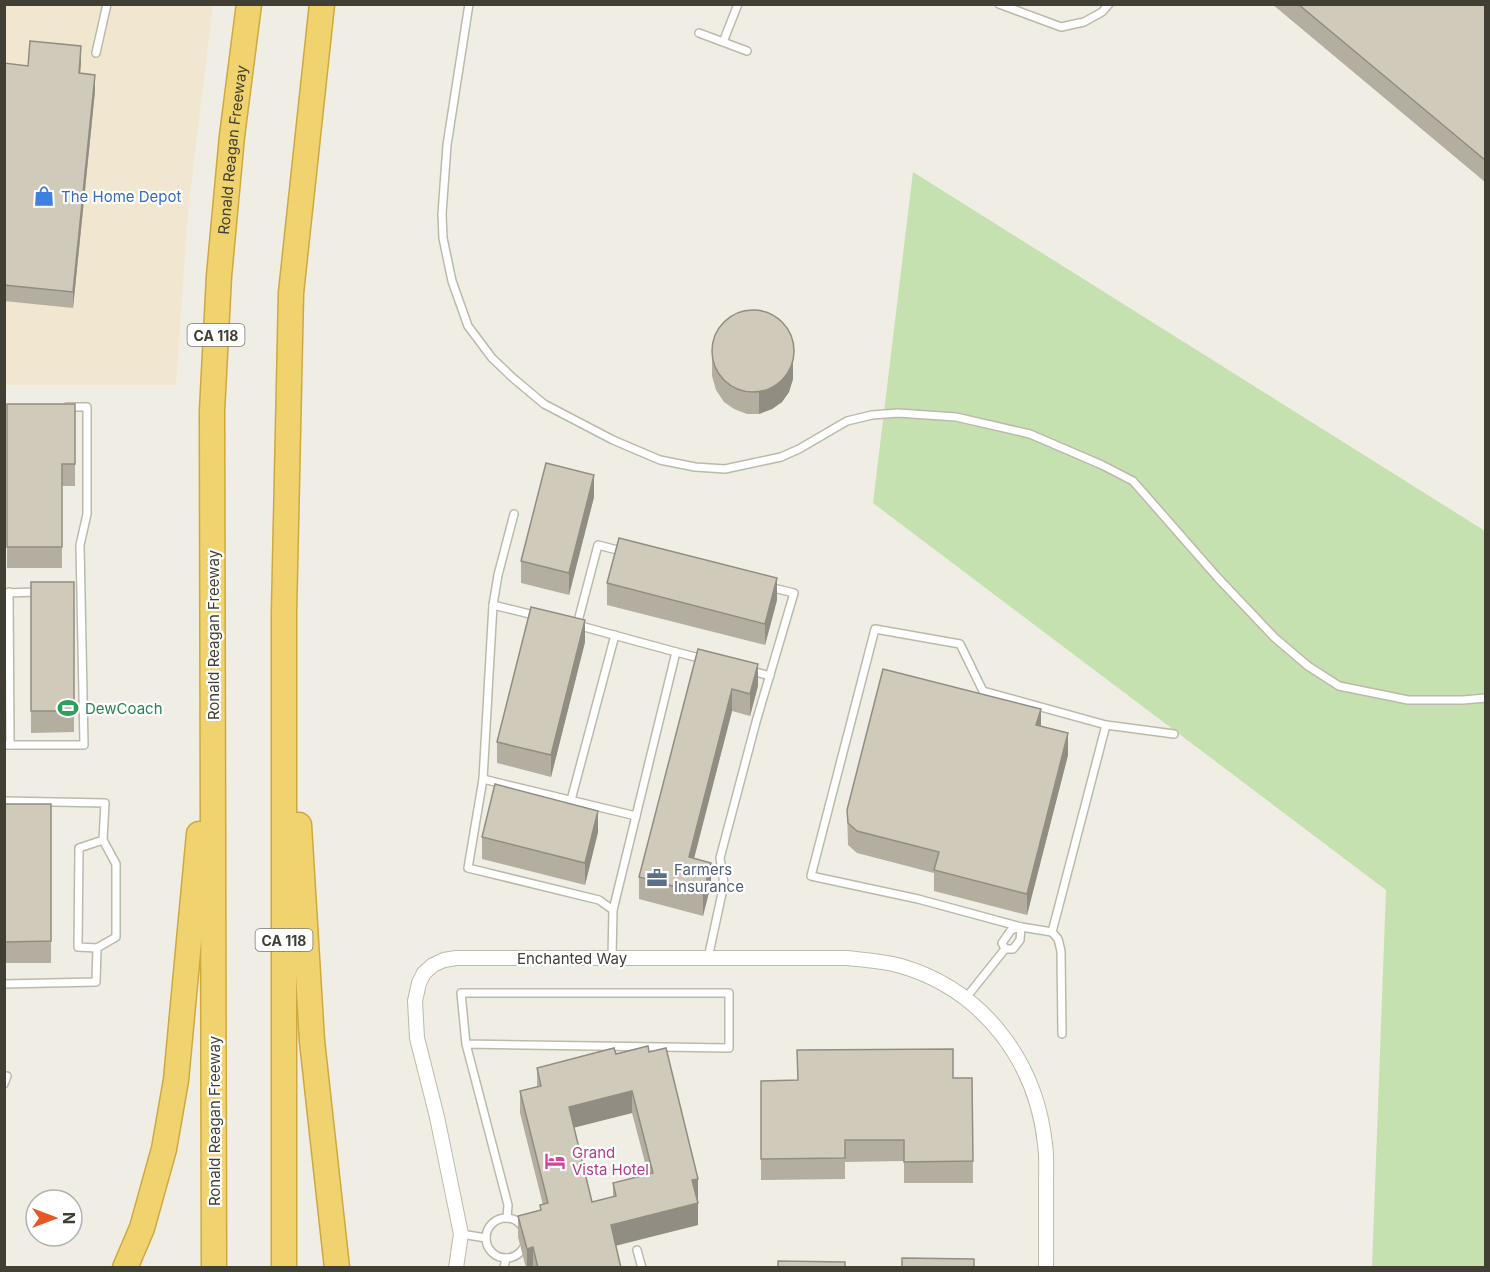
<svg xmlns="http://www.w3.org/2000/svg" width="1490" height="1272" font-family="Inter,sans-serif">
<rect width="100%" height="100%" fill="#f0eee4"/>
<path fill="#f1e6d0" d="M 4,5 L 213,5 L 188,211 L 176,385 L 5,385 Z"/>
<path fill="#c5e1af" d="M 913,172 L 1485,531 L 1485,1267 L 1372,1267 L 1386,890 L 873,503 Z"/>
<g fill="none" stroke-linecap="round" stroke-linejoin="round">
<g stroke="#bdb9aa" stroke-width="10">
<g id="service">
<path d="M 469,4 L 447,145 L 442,214 L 443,238 L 452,281 L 468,326 L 492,358 L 513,378 L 544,404 L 613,440 L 660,460 L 695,467 L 725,469 L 781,457 L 799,449 L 847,421 L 872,415 L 898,413 L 956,417 L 1030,434 L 1102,465 L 1133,481 L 1218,578 L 1275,638 L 1308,666 L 1339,686 L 1408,700 L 1463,700 L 1486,698"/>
<path d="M 999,4 L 1061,27 L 1084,22 L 1102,12 L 1109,4"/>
<path d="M 699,33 L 747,51"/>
<path d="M 723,42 L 738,4"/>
<path d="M 96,53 L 107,4"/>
<path d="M 9,592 L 10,745"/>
<path d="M 4,593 L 38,592"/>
<path d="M 493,605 L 498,575 L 514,514"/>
<path d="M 538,616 L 493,605 L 483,779 L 468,868 L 599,900 L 613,910 L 612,958"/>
<path d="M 575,625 L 577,625 L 598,545 L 625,552"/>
<path d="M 577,625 L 676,652"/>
<path d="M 749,670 L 770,676"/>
<path d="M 1106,725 L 1174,734"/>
<path d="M 4,745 L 84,745 L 80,545 L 87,514 L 87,407 L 67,407"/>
<path d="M 483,779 L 636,816"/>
<path d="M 571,800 L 615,635"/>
<path d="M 4,801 L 105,803 L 103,840 L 116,864 L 116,937 L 97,948 L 78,947 L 79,848 L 103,840"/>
<path d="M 613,910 L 676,652 L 703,659"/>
<path d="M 1052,932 L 1058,939 L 1061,951 L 1062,1034"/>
<path d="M 1005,949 L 1002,943 L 1011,930 L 1021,927 L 1052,932 L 1106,725 L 983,691 L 960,644 L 875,629 L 811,876 L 918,899 L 1021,927"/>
<path d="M 708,958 L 724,884 L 720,858 L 756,722 L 794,593 L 769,587"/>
<path d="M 4,984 L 96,982 L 97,948"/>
<path d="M 965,999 L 1005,949 L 1013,949 L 1020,940 L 1021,927"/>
<path d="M 466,1044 L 461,993 L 729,993 L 729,1048 L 466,1044 L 508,1205 L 507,1218"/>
<path d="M 4,1084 L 7,1076"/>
<circle cx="506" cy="1238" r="20"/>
<path d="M 461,1234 L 486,1238"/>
<path d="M 637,1250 L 642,1268"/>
<path d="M 504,1268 L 506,1258"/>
</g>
</g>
<g stroke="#bdb9aa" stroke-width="16">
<path id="minor" d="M 456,1268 L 461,1234 L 437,1117 L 417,1038 L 415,1001 L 419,983 L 424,973 L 433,965 L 444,960 L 456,958 L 847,958 C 865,960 883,961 901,966 C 983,990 1036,1061 1045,1144 C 1047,1157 1046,1172 1046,1185 C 1046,1213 1046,1240 1046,1268"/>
</g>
<g stroke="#cea940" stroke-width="27">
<g id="motorway">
<path d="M 299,825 L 312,1041 L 337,1268"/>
<path d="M 125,1268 L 142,1228 L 164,1149 L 176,1080 L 199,834"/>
<path id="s1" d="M 214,1268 L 212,411 L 219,276 L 232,136 L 249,4"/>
<path d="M 284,1268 L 284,613 L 291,293 L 322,4"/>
</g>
</g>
<use href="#service" stroke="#fff" stroke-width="7"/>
<use href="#minor" stroke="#fff" stroke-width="14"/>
<use href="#motorway" stroke="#f0d36f" stroke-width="24"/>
</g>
<g fill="#b3aea0" fill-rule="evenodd">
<path d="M 1272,4 L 1485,4 L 1485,182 Z"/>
<path d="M 81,61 L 80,73 L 95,91 L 73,308 L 4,301 L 4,63 L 28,66 Z"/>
<path d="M 712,355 L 793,379 L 789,392 L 782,402 L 772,409 L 759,414 L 747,414 L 734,409 L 724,402 L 716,390 L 712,376 Z"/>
<path d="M 7,404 L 75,404 L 75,486 L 62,486 L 62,568 L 7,568 Z"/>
<path d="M 594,497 L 569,595 L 521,583 L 521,561 Z"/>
<path d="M 31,582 L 74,582 L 74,732 L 31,733 Z"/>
<path d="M 607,583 L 777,600 L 765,645 L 607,605 Z"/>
<path d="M 585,642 L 551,777 L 497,763 L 497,742 Z"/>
<path d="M 698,649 L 758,686 L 750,716 L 732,711 L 694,858 L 711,884 L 703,916 L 639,899 L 639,877 Z"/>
<path d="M 1041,726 L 1068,755 L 1027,915 L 934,891 L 934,873 L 857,853 L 848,845 L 847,810 Z"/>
<rect x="4" y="804" width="47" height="159"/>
<path d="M 598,832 L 585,885 L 482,859 L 482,837 Z"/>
<path d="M 649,1052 L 698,1200 L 697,1200 L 698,1225 L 616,1245 L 621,1268 L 526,1268 L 518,1237 L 518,1216 L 540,1210 L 540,1205 L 543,1205 L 520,1113 L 520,1091 L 537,1087 L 537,1068 L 616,1054 ZM 632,1113 L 648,1174 L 613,1183 L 613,1197 L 592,1202 L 574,1127 Z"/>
<path d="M 972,1078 L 973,1183 L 904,1183 L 904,1161 L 845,1162 L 845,1179 L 761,1180 L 761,1081 Z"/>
</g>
<g fill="#928d82">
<path d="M 81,46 L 81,61 L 79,89 L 79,73 Z"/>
<path d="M 95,75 L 95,91 L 73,308 L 73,292 Z"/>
<path d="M 793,358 L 793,379 L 789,392 L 782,402 L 772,409 L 759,414 L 759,392 Z"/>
<path d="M 594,475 L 594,497 L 569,595 L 569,573 Z"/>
<path d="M 777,578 L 777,600 L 765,645 L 765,624 Z"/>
<path d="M 585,620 L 585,642 L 551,777 L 551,755 Z"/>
<path d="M 758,664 L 758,686 L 750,716 L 750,694 Z"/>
<path d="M 732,689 L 732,711 L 689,878 L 689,857 Z"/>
<path d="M 1041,709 L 1041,731 L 1036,725 Z"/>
<path d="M 1068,733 L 1068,755 L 1027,915 L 1027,894 Z"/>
<path d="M 598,811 L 598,832 L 585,885 L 585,863 Z"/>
<path d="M 711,863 L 711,884 L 703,916 L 703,894 Z"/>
<path d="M 632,1091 L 632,1113 L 569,1129 L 569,1107 Z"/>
<path d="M 698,1179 L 698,1200 L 692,1202 L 692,1180 Z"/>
<path d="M 698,1203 L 698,1225 L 611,1247 L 611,1225 Z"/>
<path d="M 533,1247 L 533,1268 L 527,1268 L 527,1249 Z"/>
</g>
<g fill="#d0caba" stroke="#928d82" stroke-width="1.5" fill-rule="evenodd">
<path d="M 1298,4 L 1485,4 L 1485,160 Z"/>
<path d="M 30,41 L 81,46 L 79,73 L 95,75 L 73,292 L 4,285 L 4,63 L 28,66 Z"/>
<circle cx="753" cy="351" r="41"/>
<path d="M 7,404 L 75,404 L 75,464 L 62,464 L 62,547 L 7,547 Z"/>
<path d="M 546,463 L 594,475 L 569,573 L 521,561 Z"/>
<path d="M 619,538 L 777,578 L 765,624 L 607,583 Z"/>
<rect x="31" y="582" width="43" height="129"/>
<path d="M 531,607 L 585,620 L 551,755 L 497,742 Z"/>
<path d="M 698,649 L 758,664 L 750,694 L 732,689 L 689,857 L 711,863 L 703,894 L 639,877 Z"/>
<path d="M 883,669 L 1041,709 L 1036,725 L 1068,733 L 1027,894 L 934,870 L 939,852 L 857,831 L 848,823 L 847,810 Z"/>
<path d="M 495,784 L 598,811 L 585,863 L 482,837 Z"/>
<path d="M 4,804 L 51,804 L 51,941 L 4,942 Z"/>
<path d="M 648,1046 L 649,1052 L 666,1048 L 698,1179 L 692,1180 L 698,1203 L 611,1225 L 621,1268 L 538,1268 L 533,1247 L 527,1249 L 518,1216 L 541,1210 L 540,1205 L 548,1203 L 520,1091 L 541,1086 L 537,1068 L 614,1048 L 616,1054 ZM 632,1091 L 653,1173 L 613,1183 L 616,1196 L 592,1202 L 569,1107 Z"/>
<path d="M 953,1049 L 953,1078 L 972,1078 L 973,1161 L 904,1162 L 904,1140 L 845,1140 L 845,1158 L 761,1159 L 761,1081 L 798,1080 L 797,1050 Z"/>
<path d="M 902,1258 L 974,1259 L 974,1268 L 902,1268 Z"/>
<path d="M 778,1261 L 845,1262 L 845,1268 L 778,1268 Z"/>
</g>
<defs>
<g id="shop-bare" transform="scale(1.62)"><path d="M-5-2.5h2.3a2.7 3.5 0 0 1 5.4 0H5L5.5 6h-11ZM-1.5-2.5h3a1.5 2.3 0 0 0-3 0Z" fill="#3f7fe0" stroke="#fff" stroke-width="2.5" paint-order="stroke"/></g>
<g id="stadium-bare" transform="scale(1.62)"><path d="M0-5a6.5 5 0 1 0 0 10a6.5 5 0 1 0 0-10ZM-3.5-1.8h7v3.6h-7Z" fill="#2e9e5b" stroke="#fff" stroke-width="2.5" paint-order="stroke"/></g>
<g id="office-bare" transform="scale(1.62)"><path d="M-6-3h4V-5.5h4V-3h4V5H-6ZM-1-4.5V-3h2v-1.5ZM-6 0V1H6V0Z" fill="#5c6f8a" stroke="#fff" stroke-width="2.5" paint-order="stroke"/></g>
<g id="hotel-bare" transform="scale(1.62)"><path d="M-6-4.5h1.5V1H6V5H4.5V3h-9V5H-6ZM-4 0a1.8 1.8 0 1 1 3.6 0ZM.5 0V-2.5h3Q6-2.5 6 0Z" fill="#d1479c" stroke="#fff" stroke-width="2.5" paint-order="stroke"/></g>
</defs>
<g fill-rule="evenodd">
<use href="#shop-bare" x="44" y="196"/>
<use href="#stadium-bare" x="68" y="708"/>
<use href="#office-bare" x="657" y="878"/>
<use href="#hotel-bare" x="555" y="1161"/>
</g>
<g text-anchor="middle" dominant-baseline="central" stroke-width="4.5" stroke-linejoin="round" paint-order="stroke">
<g fill="#fff" stroke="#7a7871" stroke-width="1.5">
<rect x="187.5" y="324" width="57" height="22" rx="4.5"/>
<rect x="255.5" y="929" width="57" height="22" rx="4.5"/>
</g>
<g font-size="14" font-weight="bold" fill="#413e34">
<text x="216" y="335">CA 118</text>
<text x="284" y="940">CA 118</text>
</g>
<g font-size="15" fill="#413e34" stroke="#fff">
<text stroke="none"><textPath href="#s1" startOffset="1119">Ronald Reagan Freeway</textPath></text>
<text transform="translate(213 635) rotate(-90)">Ronald Reagan Freeway</text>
<text x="572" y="958">Enchanted Way</text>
<text transform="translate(214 1121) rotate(-90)">Ronald Reagan Freeway</text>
</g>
<g font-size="15" fill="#366cbe" stroke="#fff" text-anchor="start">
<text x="61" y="196">The Home Depot</text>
</g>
<g font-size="15" fill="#27864d" stroke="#fff" text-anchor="start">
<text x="85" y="708">DewCoach</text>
</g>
<g font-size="15" fill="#4e5e75" stroke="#fff" text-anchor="start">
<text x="674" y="869">Farmers<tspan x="674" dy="17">Insurance</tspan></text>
</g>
<g font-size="15" fill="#b23c85" stroke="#fff" text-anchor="start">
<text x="572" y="1152">Grand<tspan x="572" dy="17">Vista Hotel</tspan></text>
</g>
</g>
<rect width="1490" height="1272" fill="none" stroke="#413e34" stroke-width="12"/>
<g transform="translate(54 1218) rotate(90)"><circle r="28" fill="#ffffff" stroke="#b3b2ae" stroke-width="1.5"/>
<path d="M0-4.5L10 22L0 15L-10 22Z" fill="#e65725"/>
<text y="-9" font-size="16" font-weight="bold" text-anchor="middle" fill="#413e34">N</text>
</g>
</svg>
